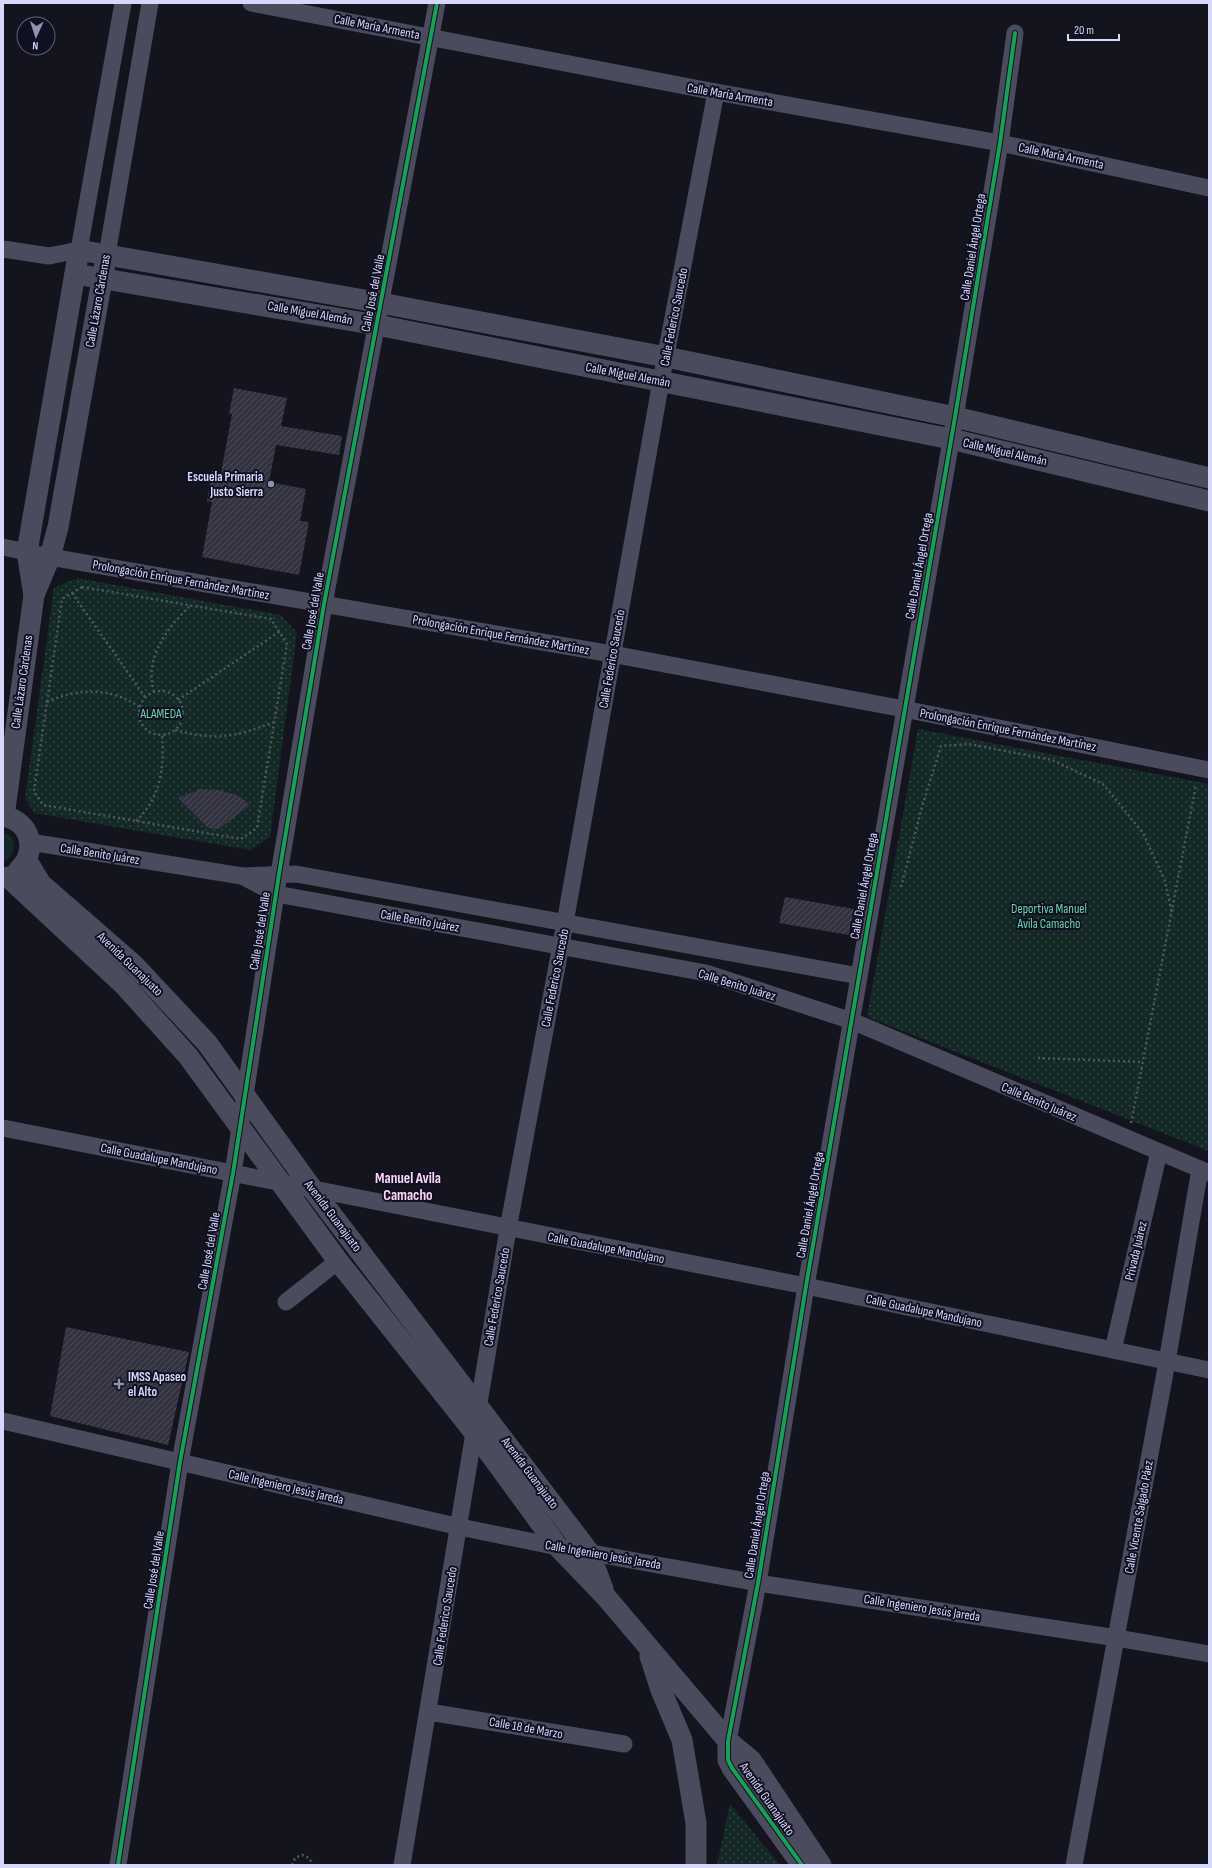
<svg xmlns="http://www.w3.org/2000/svg" width="1212" height="1868" font-family="'Sofia Sans Condensed',sans-serif">
<defs>
<pattern id="park-dots" width="8" height="8" patternUnits="userSpaceOnUse"><rect width="8" height="8" fill="#142826"/><path d="M2 2h.1M6 6h.1" fill="none" stroke="#354646" stroke-width="1.8" stroke-linecap="round"/></pattern>
<pattern id="building-hatch" width="6" height="6" patternUnits="userSpaceOnUse"><rect width="6" height="6" fill="#323240"/><path d="M-1 1l2-2M0 6l6-6M5 7l2-2" fill="none" stroke="#4f4f5c"/></pattern>
</defs>
<rect width="100%" height="100%" fill="#14141e"/>
<path fill="#142826" d="M 3,831 L 12,837 C 16,847 14,858 3,862 Z"/>
<g fill="url(#park-dots)">
<path d="M 77,578 L 281,615 L 297,633 L 270,837 L 250,850 L 34,813 L 25,798 L 54,588 Z"/>
<path d="M 918,729 L 1209,784 L 1209,1151 L 867,1017 Z"/>
<path d="M 730,1804 L 780,1865 L 717,1865 Z"/>
</g>
<g fill="url(#building-hatch)">
<path d="M 234,388 L 287,398 L 281,426 L 342,436 L 339,455 L 276,445 L 269,482 L 306,489 L 300,521 L 309,522 L 299,575 L 202,557 L 212,502 L 207,501 L 212,471 L 221,473 L 232,414 L 229,414 Z"/>
<path d="M 201,789 L 219,790 L 239,796 L 250,805 L 219,829 L 208,828 L 178,798 Z"/>
<path d="M 785,897 L 854,909 L 849,935 L 779,923 Z"/>
<path d="M 66,1327 L 189,1352 L 168,1445 L 50,1416 Z"/>
</g>
<g fill="none" stroke-linecap="round" stroke-linejoin="round">
<g stroke="#4a5a61" stroke-width="2.5" stroke-dasharray="2 3" stroke-linecap="butt">
<path d="M 82,587 L 271,619 L 287,644 L 257,828 L 241,839 L 43,805 L 34,791 L 62,599 Z"/>
<path d="M 72,593 L 145,697"/>
<circle cx="161" cy="713" r="22"/>
<path d="M 154,692 C 144,658 167,628 190,606"/>
<path d="M 178,700 L 279,632"/>
<path d="M 47,702 C 77,688 112,687 139,707"/>
<path d="M 175,730 C 215,741 236,737 274,722"/>
<path d="M 136,821 C 160,799 165,767 162,735"/>
<path d="M 901,887 L 922,807 L 941,746 L 969,744 L 1052,760 L 1103,784 L 1143,833 L 1165,881 L 1172,914"/>
<path d="M 1038,1058 L 1143,1062"/>
<path d="M 1131,1123 L 1196,785"/>
<path d="M 292,1865 L 295,1858 L 302,1855 L 309,1858 L 313,1865"/>
</g>
<g stroke="#4a4c5d" stroke-width="17">
<path d="M 251,3 L 716,92 L 1000,143 L 1209,188"/>
<path d="M 3,249 L 49,256 L 79,250 L 123,3"/>
<path d="M 107,255 L 150,3"/>
<path d="M 3,547 L 50,557 L 612,654 L 904,709 L 1209,770"/>
<path d="M 30,842 L 242,876 L 296,874 L 859,976"/>
<path d="M 242,876 L 276,894 L 293,897 L 706,973 L 852,1021 L 1209,1173"/>
<path d="M 3,1128 L 806,1286 L 1209,1370"/>
<path d="M 286,1302 L 338,1261"/>
<path d="M 1113,1350 L 1159,1152"/>
<path d="M 3,1421 L 460,1527 L 558,1547 L 758,1583 L 1117,1638 L 1209,1654"/>
<path d="M 429,1712 L 624,1744"/>
<path d="M 728,1741 L 758,1583 L 806,1286 L 955,417 L 1000,143 L 1015,33"/>
<path d="M 118,1865 L 180,1462 L 233,1173 L 279,874 L 324,604 L 437,3"/>
<path d="M 402,1865 L 508,1229 L 565,923 L 661,381 L 716,92"/>
<path d="M 1074,1865 L 1167,1362 L 1200,1169"/>
</g>
<g stroke="#4a4c5d" stroke-width="21">
<path d="M 75,274 L 377,325 L 951,439 L 1209,501"/>
<path d="M 34,595 L 27,552 L 79,250 L 381,303 L 666,357 L 955,417 L 1209,478"/>
<path d="M 3,816 C 32,822 38,851 18,871"/>
<path d="M 4,816 L 34,595 L 50,557 L 58,527 L 105,263"/>
<path d="M 27,861 L 41,884 L 134,965 L 207,1043 L 313,1190 L 589,1552 L 603,1589"/>
<path d="M 8,877 L 124,985 L 188,1056 L 338,1261 L 474,1432 L 558,1547 L 606,1597 L 728,1741 L 751,1760 L 821,1865"/>
<path d="M 650,1656 L 661,1690 L 682,1740 L 696,1823 L 696,1865"/>
<path d="M 728,1741 L 728,1760 L 732,1768 L 802,1865"/>
</g>
<g stroke="#101022" stroke-width="6">
<g id="cycleway">
<path d="M 118,1865 L 180,1462 L 233,1173 L 279,874 L 324,604 L 437,3"/>
<path d="M 802,1865 L 732,1768 L 728,1760 L 728,1741 L 758,1583 L 806,1286 L 955,417 L 1000,143 L 1015,33"/>
</g>
</g>
<use href="#cycleway" stroke="#1a9f57" stroke-width="4"/>
</g>
<g fill="#9193ae" stroke="#101022" stroke-width="1.5">
<circle cx="271" cy="484" r="4"/>
<path d="M117 1378h4v4h4v4h-4v4h-4v-4h-4v-4h4z"/>
</g>
<g text-anchor="middle" dominant-baseline="central" stroke-width="4" stroke-linejoin="round" paint-order="stroke">
<g font-size="13" fill="#d5d7fb" stroke="#101022">
<text transform="translate(377 27) rotate(11)">Calle María Armenta</text>
<text transform="translate(730 95) rotate(10)">Calle María Armenta</text>
<text transform="translate(1061 156) rotate(12)">Calle María Armenta</text>
<text transform="translate(973 247) rotate(-81)">Calle Daniel Ángel Ortega</text>
<text transform="translate(373 293) rotate(-79)">Calle José del Valle</text>
<text transform="translate(98 301) rotate(-80)">Calle Lázaro Cárdenas</text>
<text transform="translate(310 313) rotate(10)">Calle Miguel Alemán</text>
<text transform="translate(674 317) rotate(-79)">Calle Federico Saucedo</text>
<text transform="translate(628 375) rotate(11)">Calle Miguel Alemán</text>
<text transform="translate(1005 452) rotate(13)">Calle Miguel Alemán</text>
<text transform="translate(919 566) rotate(-80)">Calle Daniel Ángel Ortega</text>
<text transform="translate(181 580) rotate(10)">Prolongación Enrique Fernández Martínez</text>
<text transform="translate(313 611) rotate(-80)">Calle José del Valle</text>
<text transform="translate(501 635) rotate(10)">Prolongación Enrique Fernández Martínez</text>
<text transform="translate(612 659) rotate(-80)">Calle Federico Saucedo</text>
<text transform="translate(22 682) rotate(-82)">Calle Lázaro Cárdenas</text>
<text transform="translate(1008 730) rotate(11)">Prolongación Enrique Fernández Martínez</text>
<text transform="translate(100 854) rotate(9)">Calle Benito Juárez</text>
<text transform="translate(864 886) rotate(-80)">Calle Daniel Ángel Ortega</text>
<text transform="translate(420 921) rotate(10)">Calle Benito Juárez</text>
<text transform="translate(260 931) rotate(-81)">Calle José del Valle</text>
<text transform="translate(130 964) rotate(44)">Avenida Guanajuato</text>
<text transform="translate(555 978) rotate(-79)">Calle Federico Saucedo</text>
<text transform="translate(737 985) rotate(17)">Calle Benito Juárez</text>
<text transform="translate(1039 1102) rotate(23)">Calle Benito Juárez</text>
<text transform="translate(159 1159) rotate(11)">Calle Guadalupe Mandujano</text>
<text transform="translate(810 1205) rotate(-80)">Calle Daniel Ángel Ortega</text>
<text transform="translate(333 1216) rotate(53)">Avenida Guanajuato</text>
<text transform="translate(606 1248) rotate(11)">Calle Guadalupe Mandujano</text>
<text transform="translate(209 1251) rotate(-80)">Calle José del Valle</text>
<text transform="translate(1136 1251) rotate(-77)">Privada Juárez</text>
<text transform="translate(497 1297) rotate(-80)">Calle Federico Saucedo</text>
<text transform="translate(924 1311) rotate(12)">Calle Guadalupe Mandujano</text>
<text transform="translate(530 1473) rotate(53)">Avenida Guanajuato</text>
<text transform="translate(286 1487) rotate(13)">Calle Ingeniero Jesús Jareda</text>
<text transform="translate(1139 1517) rotate(-80)">Calle Vicente Salgado Páez</text>
<text transform="translate(757 1525) rotate(-81)">Calle Daniel Ángel Ortega</text>
<text transform="translate(603 1555) rotate(10)">Calle Ingeniero Jesús Jareda</text>
<text transform="translate(154 1570) rotate(-81)">Calle José del Valle</text>
<text transform="translate(922 1608) rotate(9)">Calle Ingeniero Jesús Jareda</text>
<text transform="translate(445 1616) rotate(-81)">Calle Federico Saucedo</text>
<text transform="translate(526 1728) rotate(10)">Calle 18 de Marzo</text>
<text transform="translate(767 1799) rotate(55)">Avenida Guanajuato</text>
</g>
<g font-size="13" font-weight="bold" fill="#d5d7fb" stroke="#101022" text-anchor="end">
<text x="263" y="477">Escuela Primaria<tspan x="263" dy="15">Justo Sierra</tspan></text>
<text x="128" y="1377" text-anchor="start">IMSS Apaseo<tspan x="128" dy="15">el Alto</tspan></text>
</g>
<g font-size="13" fill="#68d4a8" stroke="#101022">
<text x="161" y="714">ALAMEDA</text>
<text x="1049" y="909">Deportiva Manuel<tspan x="1049" dy="15">Avila Camacho</tspan></text>
</g>
<g font-size="15" font-weight="bold" fill="#fbd7f4" stroke="#101022">
<text x="408" y="1178">Manuel Avila<tspan x="408" dy="17">Camacho</tspan></text>
</g>
</g>
<rect width="1212" height="1868" fill="none" stroke="#d5d7fb" stroke-width="8"/>
<g transform="translate(36 36) rotate(183)"><circle r="19" fill="#101022" stroke="#5f6079"/>
<path d="M0-3L7 15L0 10L-7 15Z" fill="#9193ae"/>
<text y="-6" font-size="11" font-weight="bold" text-anchor="middle" fill="#d5d7fb">N</text>
</g>
<path d="M1068 34v6h51v-6" fill="none" stroke="#d5d7fb" stroke-width="2"/>
<text x="1074" y="34" font-size="12" fill="#d5d7fb" stroke="#101022" stroke-width="3" paint-order="stroke">20 m</text>
</svg>
